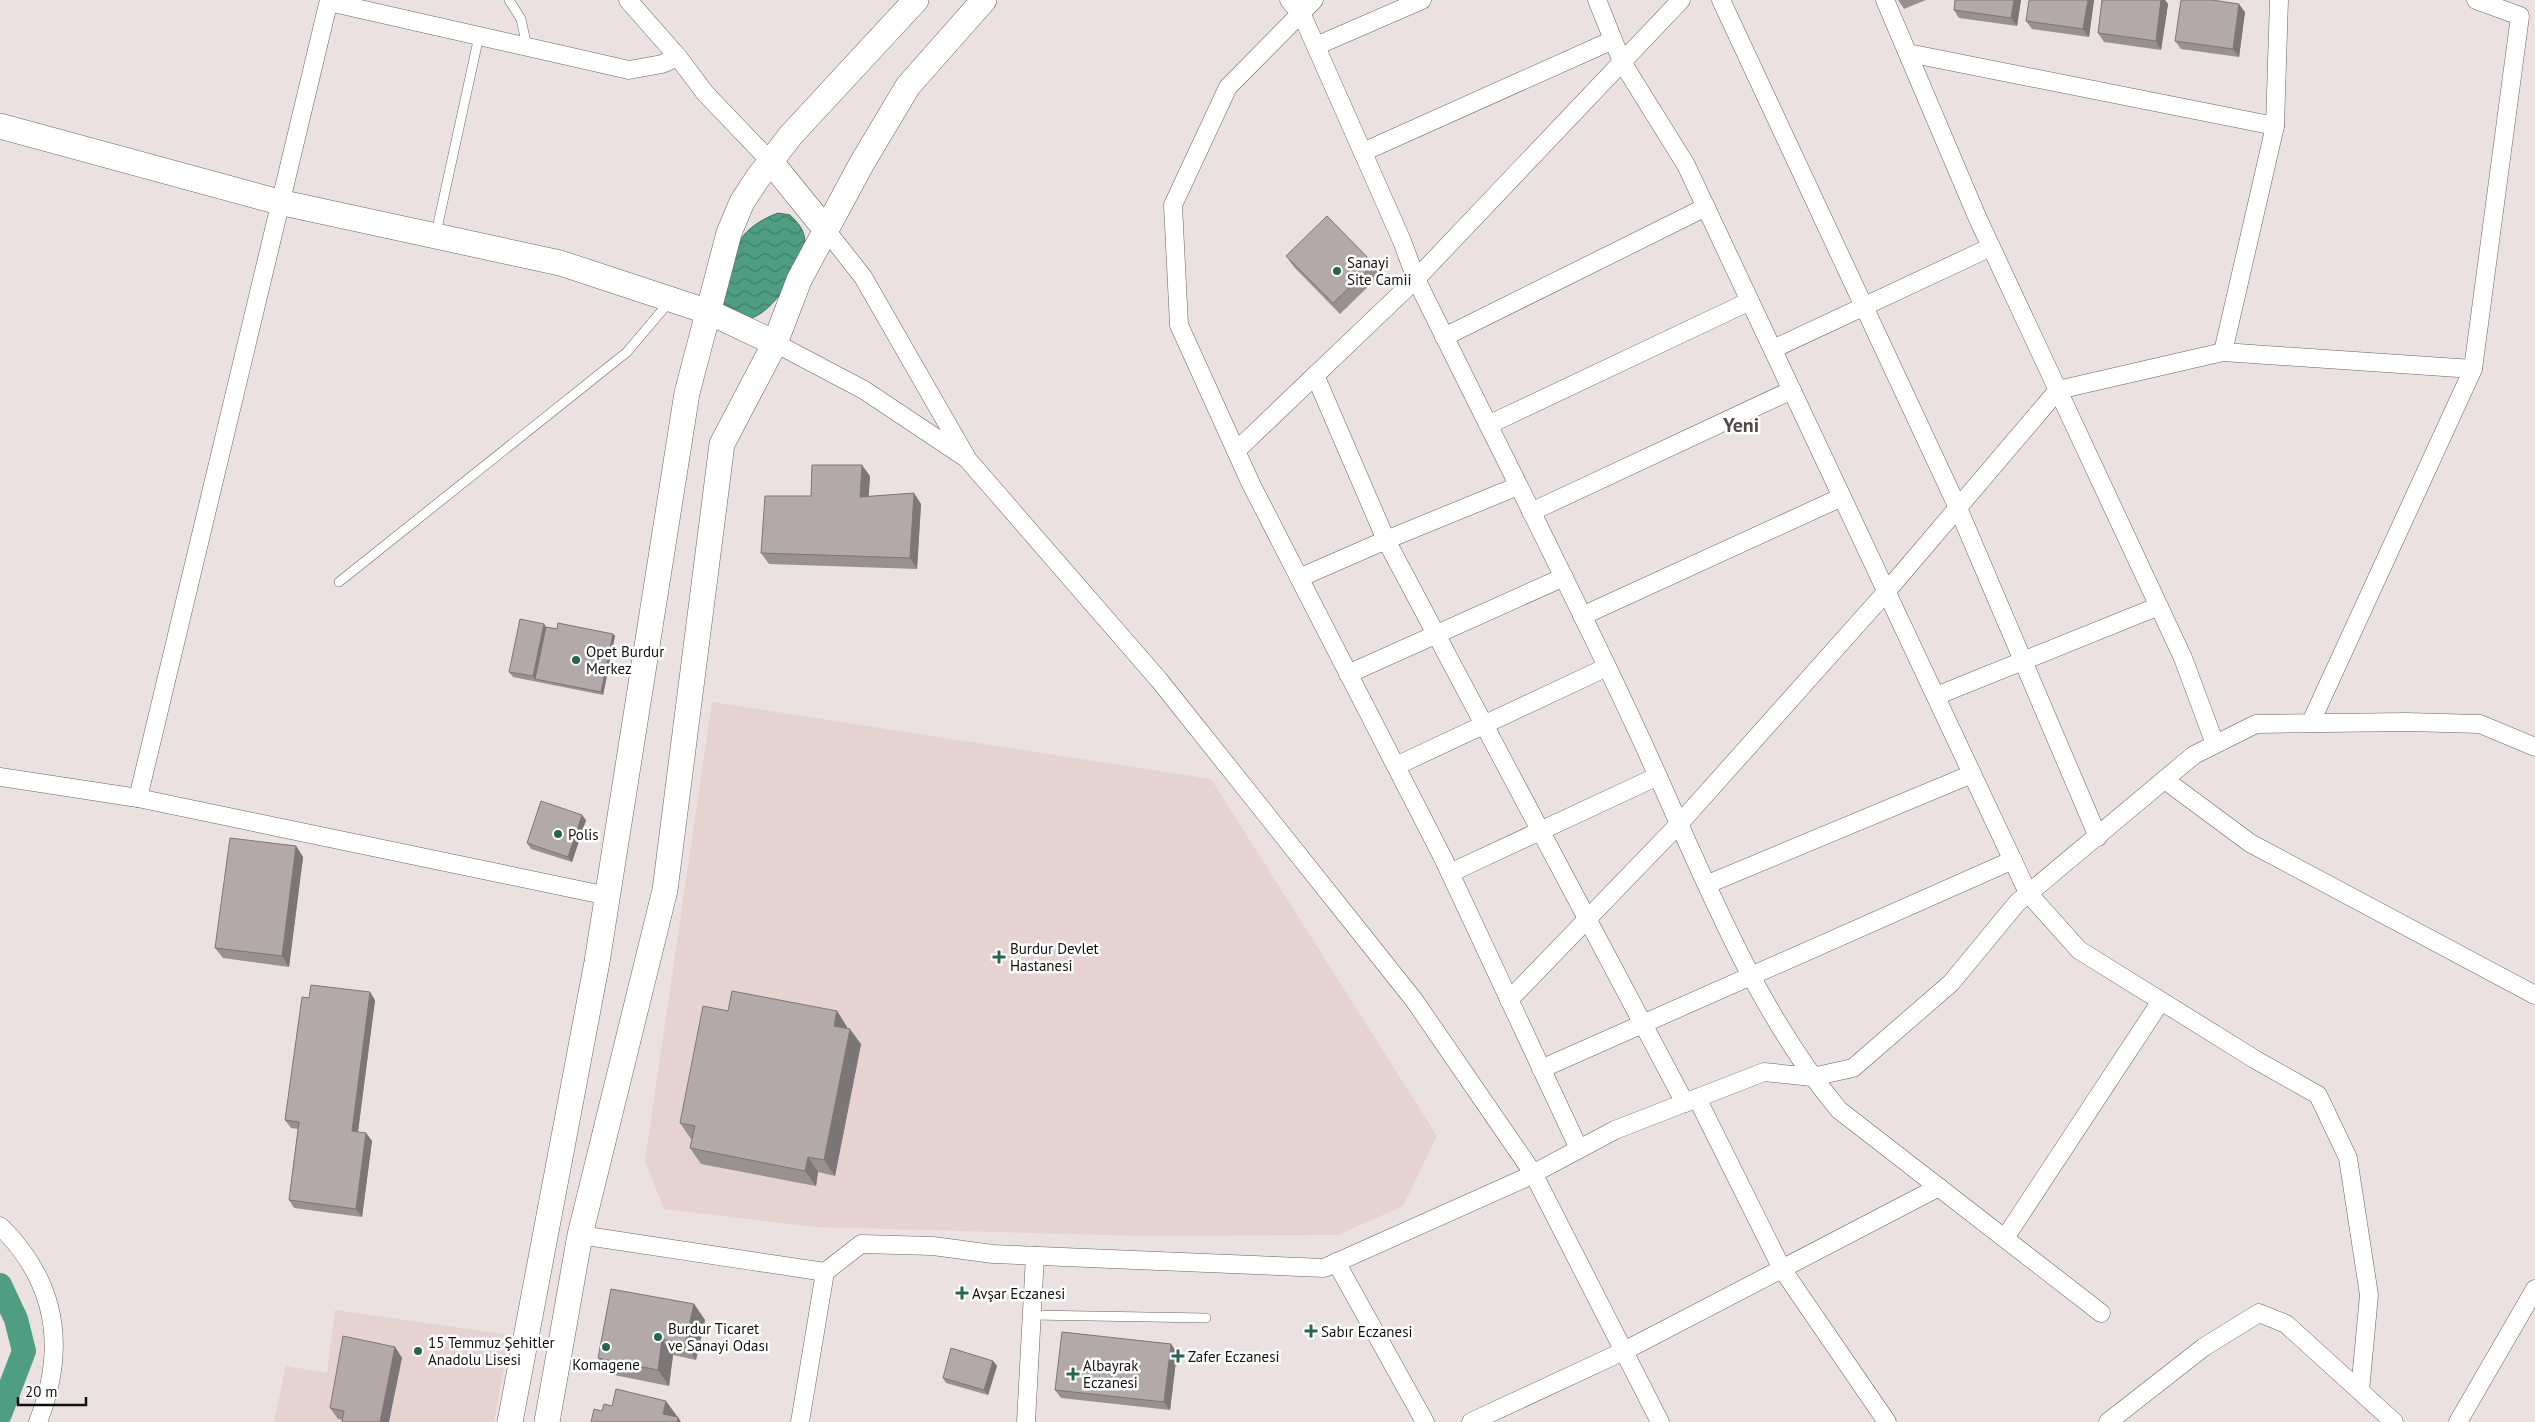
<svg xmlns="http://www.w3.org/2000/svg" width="2535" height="1422" font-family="'PT Sans',sans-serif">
<defs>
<pattern id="water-waves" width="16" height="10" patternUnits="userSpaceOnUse" patternTransform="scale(1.25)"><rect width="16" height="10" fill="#4f9d82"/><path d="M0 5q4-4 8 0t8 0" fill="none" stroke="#407e69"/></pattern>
</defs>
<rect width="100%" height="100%" fill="#ebe1e0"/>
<g fill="#e5d2d1">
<path d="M 712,702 L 1211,779 L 1437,1136 L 1403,1206 L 1338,1235 L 1144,1236 L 815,1227 L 664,1209 L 645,1161 Z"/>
<path d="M 335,1310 L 510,1335 L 494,1422 L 274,1422 L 286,1366 L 327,1373 Z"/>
</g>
<path fill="url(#water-waves)" stroke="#3d7260" d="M 778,213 L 790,215 C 798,223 804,229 805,241 C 805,264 772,315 748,319 C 744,320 737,317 732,317 L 721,299 C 730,257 733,230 778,213 Z"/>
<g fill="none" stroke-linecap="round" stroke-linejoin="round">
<path stroke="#4f9d82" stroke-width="24" d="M 0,1285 L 16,1319 L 24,1351 L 0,1414"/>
<g stroke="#6a6261" stroke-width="10">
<g id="service">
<path d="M 509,0 L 521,19 L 527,47"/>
<path d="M 436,233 L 479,36"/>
<path d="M 339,582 L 627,352 L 670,301"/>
<path d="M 1032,1315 L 1206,1318"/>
</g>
</g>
<g stroke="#6a6261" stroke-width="19">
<g id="minor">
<path d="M 628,0 L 678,57 L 705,93 L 771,162"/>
<path d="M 1289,0 L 1302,15 L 1402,241 L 1416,279 C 1489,428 1565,575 1635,726 C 1695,854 1748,1001 1839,1110 L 2101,1313"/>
<path d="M 1314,0 L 1228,87 L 1173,205 L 1179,325 L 1251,484 L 1443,858 L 1579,1149"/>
<path d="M 1597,0 L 1622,62 L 1686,165 L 2028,893 L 2079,950 L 2256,1060 L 2318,1095 L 2348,1158 L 2369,1295 L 2360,1391"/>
<path d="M 1721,0 L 1958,508 L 2098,837"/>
<path d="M 1885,0 L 1978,219 L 2183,658 L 2215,744"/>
<path d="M 329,2 L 629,70 L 662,64 L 678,57"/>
<path d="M 1316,46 L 1422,0"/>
<path d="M 1908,53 L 2275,126 L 2279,0"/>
<path d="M 1363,152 L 1613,40"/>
<path d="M 826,230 L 863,277 L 968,460 L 1159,680 L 1414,1000 L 1533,1173 L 1660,1422"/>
<path d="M 1444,337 L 1706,207"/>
<path d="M 775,343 L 864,390 L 966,458"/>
<path d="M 1773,349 L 1991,247"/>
<path d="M 2223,352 L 2275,126"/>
<path d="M 1315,375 L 1386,540 L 1518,486"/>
<path d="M 1488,425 L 1750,301"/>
<path d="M 1236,451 L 1416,279 L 1681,0"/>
<path d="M 1531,512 L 1792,390"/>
<path d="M 1299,578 L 1386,540 L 1685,1103"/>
<path d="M 1582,616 L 1842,497"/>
<path d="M 1348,674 L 1564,577"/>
<path d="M 1936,696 L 2159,606"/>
<path d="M 2311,722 L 2473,369"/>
<path d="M 1396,766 L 1607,667"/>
<path d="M 0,777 L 138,798 L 608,896"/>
<path d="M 2165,780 L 2250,843 L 2535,995"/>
<path d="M 138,798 L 329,0"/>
<path d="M 1450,873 L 1658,776"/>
<path d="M 1708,884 L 1972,774"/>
<path d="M 1509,1000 L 1680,823 L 1887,591 L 2058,390 L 2223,352 L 2473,369 L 2520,16 L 2476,0"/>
<path d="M 1541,1069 L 2013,860"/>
<path d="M 1697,1098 L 1782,1269 L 1887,1422"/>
<path d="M 0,1226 C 57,1282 67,1348 38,1422"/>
<path d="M 580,1235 L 825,1272 L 861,1244 L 933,1246 L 993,1254 L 1324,1268 L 1523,1179 L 1615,1130 L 1764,1072 L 1812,1077 L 1853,1068 L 1951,983 L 2017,903 L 2194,755 L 2256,724 L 2407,722 L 2480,724 L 2535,747"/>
<path d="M 2005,1238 L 2161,1001"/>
<path d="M 1336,1262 L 1425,1422"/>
<path d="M 800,1422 L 825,1272"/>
<path d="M 1026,1422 L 1035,1256"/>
<path d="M 1471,1422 L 1624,1351 L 1939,1187"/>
<path d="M 2108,1422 L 2204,1347 L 2259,1313 L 2286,1324 L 2394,1422"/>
<path d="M 2458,1422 L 2535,1289"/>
</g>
</g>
<g stroke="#6a6261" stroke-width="26">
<g id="secondary">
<path d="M 0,126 L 279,202 L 560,263 L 709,312 L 775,343"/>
<path d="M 771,162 L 826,230"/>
<path d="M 510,1422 L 597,962 L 687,393 L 729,233 L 742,202 L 757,179 L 791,135 L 916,0"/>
<path d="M 547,1422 L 580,1235 L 665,890 L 722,444 L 775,343 L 799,280 L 862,163 L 908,86 L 984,0"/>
</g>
</g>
<use href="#service" stroke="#fff" stroke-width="9"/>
<use href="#minor" stroke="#fff" stroke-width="18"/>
<use href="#secondary" stroke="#fff" stroke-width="25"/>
</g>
<g fill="#999190">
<path d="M 1898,0 L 1926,0 L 1904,9 Z"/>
<path d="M 2021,0 L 2017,26 L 1959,18 L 1954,10 Z"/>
<path d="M 2094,0 L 2089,37 L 2032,29 L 2026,21 Z"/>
<path d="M 2102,0 L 2165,0 L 2168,4 L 2161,50 L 2104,42 L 2098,33 Z"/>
<path d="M 2245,12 L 2239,57 L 2181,49 L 2175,41 Z"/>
<path d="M 1286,256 L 1374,264 L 1381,274 L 1340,314 L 1294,267 Z"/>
<path d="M 870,476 L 868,496 L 921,504 L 917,569 L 769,564 L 761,553 L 811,496 Z"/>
<path d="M 544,624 L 546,627 L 557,629 L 613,634 L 615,636 L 603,695 L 513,677 L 509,672 Z"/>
<path d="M 586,820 L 572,862 L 531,849 L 527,843 Z"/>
<path d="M 296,846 L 303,857 L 289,967 L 223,958 L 215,948 Z"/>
<path d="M 309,998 L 375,1000 L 358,1132 L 366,1133 L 372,1141 L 362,1217 L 294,1208 L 289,1200 L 298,1129 L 291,1128 L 285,1120 Z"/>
<path d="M 728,1011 L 837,1011 L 847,1027 L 847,1028 L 861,1044 L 835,1176 L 818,1172 L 816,1186 L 701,1164 L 690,1148 L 692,1139 L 691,1139 L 680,1123 Z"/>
<path d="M 694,1304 L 705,1320 L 696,1360 L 673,1355 L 669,1386 L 609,1374 L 598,1358 Z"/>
<path d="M 395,1347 L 402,1358 L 343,1420 L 338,1419 L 330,1408 Z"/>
<path d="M 1177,1352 L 1170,1410 L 1061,1398 L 1055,1390 Z"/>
<path d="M 993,1361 L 997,1366 L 988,1395 L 946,1383 L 943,1378 Z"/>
</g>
<g fill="#7d7676">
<path d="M 2014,0 L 2021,0 L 2017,26 L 2011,18 Z"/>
<path d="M 2088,0 L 2094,0 L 2089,37 L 2083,29 Z"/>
<path d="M 2161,0 L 2165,0 L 2168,4 L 2161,50 L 2156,41 Z"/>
<path d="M 2239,4 L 2245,12 L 2239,57 L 2233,49 Z"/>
<path d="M 862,465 L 870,476 L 868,508 L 860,497 Z"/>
<path d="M 914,493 L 921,504 L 917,569 L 910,558 Z"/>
<path d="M 544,624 L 547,629 L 535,679 L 533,676 Z"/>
<path d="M 613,634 L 615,636 L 603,695 L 601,692 Z"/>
<path d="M 582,815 L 586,820 L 572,862 L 568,857 Z"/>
<path d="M 296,846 L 303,857 L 289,967 L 282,956 Z"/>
<path d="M 370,992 L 375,1000 L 357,1139 L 352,1131 Z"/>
<path d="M 837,1011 L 847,1027 L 845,1041 L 834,1026 Z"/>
<path d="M 850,1029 L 861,1044 L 835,1176 L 824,1160 Z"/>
<path d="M 366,1133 L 372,1141 L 362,1217 L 356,1209 Z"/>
<path d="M 808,1157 L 818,1172 L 816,1186 L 805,1171 Z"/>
<path d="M 694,1304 L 705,1320 L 696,1360 L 685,1344 Z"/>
<path d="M 662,1339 L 673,1355 L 669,1386 L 658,1370 Z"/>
<path d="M 1171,1344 L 1177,1352 L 1170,1410 L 1164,1402 Z"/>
<path d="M 395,1347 L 402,1358 L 389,1422 L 380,1422 Z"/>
<path d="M 993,1361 L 997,1366 L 988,1395 L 984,1390 Z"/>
<path d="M 666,1401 L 677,1416 L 676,1422 L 663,1414 Z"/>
<path d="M 678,1417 L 681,1422 L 677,1422 Z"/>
</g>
<g fill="#b2a9a8" stroke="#7d7676">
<path d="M 1955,0 L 2014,0 L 2011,18 L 1954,10 Z"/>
<path d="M 2029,0 L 2088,0 L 2083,29 L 2026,21 Z"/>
<path d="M 2102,0 L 2161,0 L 2156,41 L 2098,33 Z"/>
<path d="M 2181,0 L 2212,0 L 2239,4 L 2233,49 L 2175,41 Z"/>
<path d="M 1327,216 L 1374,264 L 1333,303 L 1286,256 Z"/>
<path d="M 812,465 L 862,465 L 860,497 L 914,493 L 910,558 L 761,553 L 765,496 L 811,496 Z"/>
<path d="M 520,619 L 544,624 L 533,676 L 509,672 Z"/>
<path d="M 558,623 L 613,634 L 601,692 L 535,679 L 546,627 L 557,629 Z"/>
<path d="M 541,801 L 582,815 L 568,857 L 527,843 Z"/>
<path d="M 230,838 L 296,846 L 282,956 L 215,948 Z"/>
<path d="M 311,985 L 370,992 L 352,1131 L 366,1133 L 356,1209 L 289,1200 L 299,1122 L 285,1120 L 302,997 L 309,998 Z"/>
<path d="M 732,991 L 837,1011 L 834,1026 L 850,1029 L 824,1160 L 808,1157 L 805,1171 L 690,1148 L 695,1126 L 680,1123 L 703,1006 L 728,1011 Z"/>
<path d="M 611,1289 L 694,1304 L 685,1344 L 662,1339 L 658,1370 L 598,1358 Z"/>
<path d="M 1062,1332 L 1171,1344 L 1164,1402 L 1055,1390 Z"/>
<path d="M 343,1336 L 395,1347 L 380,1422 L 381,1422 L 342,1422 L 344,1411 L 330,1408 Z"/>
<path d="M 951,1348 L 993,1361 L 984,1390 L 943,1378 Z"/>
<path d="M 616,1389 L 666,1401 L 663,1414 L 678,1417 L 677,1422 L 591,1422 L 594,1409 L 602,1411 L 604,1404 L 612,1406 Z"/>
</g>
<g fill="#276551" stroke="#fff" stroke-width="2">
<circle cx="1337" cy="271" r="5"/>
<circle cx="576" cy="660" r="5"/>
<circle cx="558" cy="834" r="5"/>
<path d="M996.5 949.5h5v5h5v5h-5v5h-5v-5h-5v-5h5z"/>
<path d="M959.5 1285.5h5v5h5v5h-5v5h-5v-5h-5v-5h5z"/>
<path d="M1308.5 1323.5h5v5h5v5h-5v5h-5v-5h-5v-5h5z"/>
<circle cx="658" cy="1337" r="5"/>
<circle cx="606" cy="1347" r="5"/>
<circle cx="418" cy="1351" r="5"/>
<path d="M1175.5 1348.5h5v5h5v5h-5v5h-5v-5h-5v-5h5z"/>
<path d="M1070.5 1366.5h5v5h5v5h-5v5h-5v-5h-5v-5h5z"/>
</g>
<g text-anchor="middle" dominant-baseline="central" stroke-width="5" stroke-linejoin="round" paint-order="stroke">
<g font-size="15" fill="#120f0f" stroke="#fff" text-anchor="start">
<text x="1347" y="262">Sanayi<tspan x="1347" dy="17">Site Camii</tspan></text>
<text x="586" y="651">Opet Burdur<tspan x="586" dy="17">Merkez</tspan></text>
<text x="568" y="834">Polis</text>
<text x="1010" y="948">Burdur Devlet<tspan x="1010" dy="17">Hastanesi</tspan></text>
<text x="972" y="1293">Avşar Eczanesi</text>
<text x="668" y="1328">Burdur Ticaret<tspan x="668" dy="17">ve Sanayi Odası</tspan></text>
<text x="1321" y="1331">Sabır Eczanesi</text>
<text x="428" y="1342">15 Temmuz Şehitler<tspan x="428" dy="17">Anadolu Lisesi</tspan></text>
<text x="1188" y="1356">Zafer Eczanesi</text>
<text x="606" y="1364" text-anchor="middle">Komagene</text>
<text x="1083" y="1365">Albayrak<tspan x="1083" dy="17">Eczanesi</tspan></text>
</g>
<g font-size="20" font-weight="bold" fill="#514948" stroke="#fff">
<text x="1741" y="425">Yeni</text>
</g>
</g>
<path d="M18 1397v8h68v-8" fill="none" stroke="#120f0f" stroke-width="2.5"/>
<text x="25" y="1397" font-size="15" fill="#120f0f" stroke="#ffffff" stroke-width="4" paint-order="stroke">20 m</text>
</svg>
